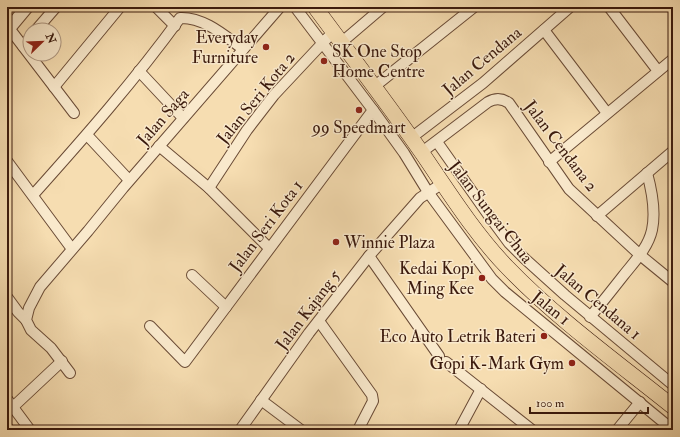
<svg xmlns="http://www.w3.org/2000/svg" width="680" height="437" font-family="'IM FELL Double Pica',serif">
<rect width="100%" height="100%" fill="#f6ddb1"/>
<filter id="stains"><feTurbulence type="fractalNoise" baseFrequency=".005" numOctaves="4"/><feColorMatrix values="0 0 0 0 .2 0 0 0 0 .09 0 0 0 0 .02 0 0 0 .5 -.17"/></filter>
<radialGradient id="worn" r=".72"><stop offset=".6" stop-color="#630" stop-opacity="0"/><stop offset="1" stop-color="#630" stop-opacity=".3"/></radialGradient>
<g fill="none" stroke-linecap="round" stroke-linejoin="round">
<g stroke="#6a4b36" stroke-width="12">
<g id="minor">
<path d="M 156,7 L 175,26"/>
<path d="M 295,7 L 373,110 L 404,153 L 428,192 L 492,279 L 505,292 L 673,430"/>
<path d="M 609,7 L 658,71"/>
<path d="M 9,28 L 74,113"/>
<path d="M 36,30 L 56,7"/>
<path d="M 544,30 L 607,113"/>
<path d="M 342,42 L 383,7"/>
<path d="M 23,46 L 30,38"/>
<path d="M 139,71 L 183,118"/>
<path d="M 375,86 L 474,7"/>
<path d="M 54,87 L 120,7"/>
<path d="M 87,135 L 129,180"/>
<path d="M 411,138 L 483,83 L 570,7"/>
<path d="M 437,142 L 492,220 L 509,243 L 524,258 L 565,295 L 673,385"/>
<path d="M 159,146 L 209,188 L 269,248"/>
<path d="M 422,152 L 488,102 C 495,98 502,98 509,103 L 569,189 L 640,255 L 673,282"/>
<path d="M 7,161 L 72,249"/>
<path d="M 549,162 L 673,59"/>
<path d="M 209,188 L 247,130 L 274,95 L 333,32"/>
<path d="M 33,195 C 84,138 135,80 180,18 C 204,17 225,36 243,49"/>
<path d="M 597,216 L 673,151"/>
<path d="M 369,256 L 439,356"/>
<path d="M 192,275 L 226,307"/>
<path d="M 7,297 L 18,312 L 26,320"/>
<path d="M 590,317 C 601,304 612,290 623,276 C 634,262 648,248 652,230 C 656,211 652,191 647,173"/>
<path d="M 319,321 L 372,395 L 373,401 L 358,430"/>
<path d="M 150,326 L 185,362 L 373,110"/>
<path d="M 446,362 L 532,430"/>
<path d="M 70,373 L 51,348 L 31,330 L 26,320 L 29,308 L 40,287 L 88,231 L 123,188 L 280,7"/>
<path d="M 7,399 L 30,430"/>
<path d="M 261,400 L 301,430"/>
<path d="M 13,407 L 62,361"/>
<path d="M 7,427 L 9,430"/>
<path d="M 240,430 L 309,333 L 369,256 L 420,198 L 443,183"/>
<path d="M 459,430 L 481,389"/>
<path d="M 617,430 L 640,402"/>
</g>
</g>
<g stroke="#6a4b36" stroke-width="14">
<path id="tertiary" d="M 7,31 L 27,7"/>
</g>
<g stroke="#3b1a0d" stroke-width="16">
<path id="primary" d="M 315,7 C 351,56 388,104 422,153 C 448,191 475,234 507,267 C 557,319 617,362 673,407"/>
</g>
<use href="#minor" stroke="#f9e9cc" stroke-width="10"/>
<use href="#tertiary" stroke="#f9e9cc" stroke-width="12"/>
<use href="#primary" stroke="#f6ddb1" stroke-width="15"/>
</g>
<g fill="#8f2418" stroke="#f9e9cc" stroke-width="1.5">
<circle cx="266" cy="47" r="4"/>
<circle cx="324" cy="61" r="4"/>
<circle cx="359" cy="110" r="4"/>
<circle cx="336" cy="242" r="4"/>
<circle cx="482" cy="278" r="4"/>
<circle cx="544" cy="336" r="4"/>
<circle cx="572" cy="363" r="4"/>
</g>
<g text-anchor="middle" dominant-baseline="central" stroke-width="3" stroke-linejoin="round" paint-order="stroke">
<g font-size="17" fill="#3b1a0d" stroke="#f9e9cc" text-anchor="end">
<text x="258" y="37">Everyday<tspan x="258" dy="20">Furniture</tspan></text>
<text x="332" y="51" text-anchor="start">SK One Stop<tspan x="332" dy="20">Home Centre</tspan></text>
<text x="359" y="127" text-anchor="middle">99 Speedmart</text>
<text x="344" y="242" text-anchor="start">Winnie Plaza</text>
<text x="474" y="268">Kedai Kopi<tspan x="474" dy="20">Ming Kee</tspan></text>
<text x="536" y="336">Eco Auto Letrik Bateri</text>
<text x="564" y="363">Gopi K-Mark Gym</text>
</g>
<g font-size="17" fill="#3b1a0d" stroke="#f9e9cc">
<text transform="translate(482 61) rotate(-40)">Jalan Cendana</text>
<text transform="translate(256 98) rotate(-51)">Jalan Seri Kota 2</text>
<text transform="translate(163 117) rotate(-49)">Jalan Saga</text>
<text transform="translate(561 146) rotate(53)">Jalan Cendana 2</text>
<text transform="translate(491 212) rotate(52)">Jalan Sungai Chua</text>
<text transform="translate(266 226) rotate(-53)">Jalan Seri Kota 1</text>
<text transform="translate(598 302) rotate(40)">Jalan Cendana 1</text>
<text transform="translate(551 308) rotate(39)">Jalan 1</text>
<text transform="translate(308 310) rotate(-53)">Jalan Kajang 5</text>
</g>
</g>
<rect width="680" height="437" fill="none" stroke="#f6ddb1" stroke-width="24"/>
<rect x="8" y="8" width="664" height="421" fill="none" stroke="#3b1a0d" stroke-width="2"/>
<rect x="12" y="12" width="656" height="413" fill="none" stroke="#3b1a0d"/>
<g transform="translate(42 42) rotate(67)"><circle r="19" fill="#f9e9cc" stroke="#ad9680"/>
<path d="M0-3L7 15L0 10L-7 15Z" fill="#8f2418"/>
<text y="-6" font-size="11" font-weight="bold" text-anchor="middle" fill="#3b1a0d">N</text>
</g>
<path d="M530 407v6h118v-6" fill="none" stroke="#3b1a0d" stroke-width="2"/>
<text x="536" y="407" font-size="12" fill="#3b1a0d" stroke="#f9e9cc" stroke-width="3" paint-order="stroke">100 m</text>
<rect width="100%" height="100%" filter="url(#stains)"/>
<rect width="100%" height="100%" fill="url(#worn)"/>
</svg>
